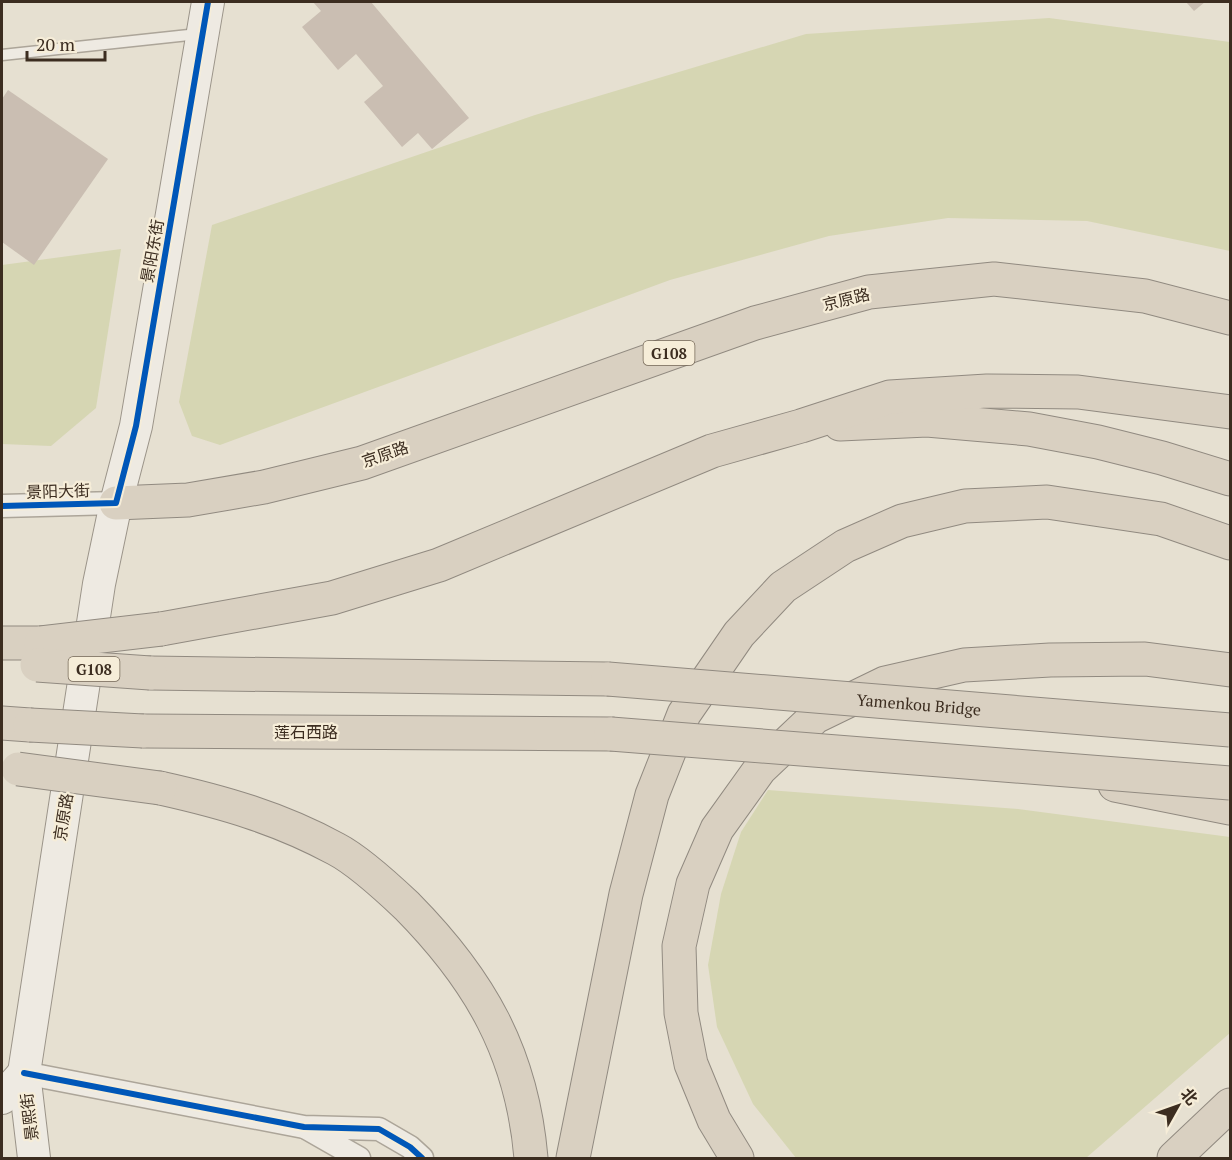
<svg xmlns="http://www.w3.org/2000/svg" width="1232" height="1160" font-family="'PT Serif','Noto Sans SC',serif">
<rect width="100%" height="100%" fill="#e6e0d1"/>
<g fill="#d6d6b3">
<path d="M 1049,18 L 1230,42 L 1230,251 L 1087,221 L 948,218 L 829,236 L 670,280 L 220,445 L 192,436 L 179,402 L 212,225 L 535,115 L 806,34 Z"/>
<path d="M 121,249 L 96,408 L 51,446 L 2,444 L 2,265 Z"/>
<path d="M 768,790 L 1018,809 L 1230,837 L 1230,1033 L 1086,1158 L 796,1158 L 753,1104 L 717,1027 L 708,965 L 721,894 L 741,832 Z"/>
</g>
<g fill="#cabeb2">
<path d="M 313,2 L 371,2 L 469,118 L 432,149 L 418,133 L 402,147 L 364,102 L 383,86 L 356,54 L 338,70 L 302,27 L 321,11 Z"/>
<path d="M 1186,2 L 1205,2 L 1194,11 Z"/>
<path d="M 8,90 L 108,159 L 34,265 L 2,242 L 2,99 Z"/>
</g>
<g fill="none" stroke-linecap="round" stroke-linejoin="round">
<g stroke="#aca599" stroke-width="13">
<path id="lane" d="M 2,55 L 198,34"/>
</g>
<g stroke="#aca599" stroke-width="25">
<g id="street">
<path d="M 2,506 L 116,503"/>
<path d="M 24,1073 L 304,1127 L 379,1129 L 410,1147 L 422,1158"/>
<path d="M 308,1129 L 359,1158"/>
</g>
</g>
<g stroke="#9b9489" stroke-width="34">
<g id="secondary">
<path d="M 2,1098 L 24,1073"/>
<path d="M 34,1158 L 24,1073 L 99,584 L 116,503 L 136,426 L 208,2"/>
</g>
</g>
<g stroke="#918a80" stroke-width="35">
<g id="highway">
<path d="M 840,424 L 927,420 L 1029,429 L 1098,442 L 1162,458 L 1230,479"/>
<path d="M 116,503 L 188,500 L 264,487 L 362,463 L 755,323 L 869,292 L 994,279 L 1145,296 L 1230,318"/>
<path d="M 161,629 L 332,598 L 439,565 L 712,451 L 801,426 L 890,397 L 987,391 L 1078,392 L 1230,412"/>
<path d="M 2,643 L 41,643"/>
<path d="M 150,673 L 608,679"/>
<path d="M 2,723 L 30,725"/>
<path d="M 143,731 L 611,734"/>
<path d="M 1115,785 L 1230,808"/>
<path d="M 160,788 C 223,802 279,818 336,849 C 359,861 388,888 407,906 C 480,980 522,1053 531,1158"/>
<path d="M 573,1158 L 626,894 L 652,795 L 684,714 L 739,634 L 783,587 L 845,546 L 902,521 L 965,506 L 1047,502 L 1161,519 L 1230,543"/>
<path d="M 737,1158 L 714,1120 L 691,1064 L 681,1013 L 679,946 L 693,884 L 717,829 L 760,769 L 815,717 L 885,683 L 964,665 L 1050,660 L 1145,659 L 1230,670"/>
<path d="M 1174,1158 L 1230,1105"/>
</g>
</g>
<use href="#lane" stroke="#eeeae2" stroke-width="10"/>
<use href="#street" stroke="#eeeae2" stroke-width="22"/>
<use href="#secondary" stroke="#eeeae2" stroke-width="32"/>
<use href="#highway" stroke="#d9d0c1" stroke-width="33"/>
<g stroke="#918a80" stroke-width="35" stroke-linecap="butt">
<g id="highway-bridge">
<path d="M 41,643 L 161,629"/>
<path d="M 37,665 L 150,673"/>
<path id="s1" d="M 608,679 L 1230,730"/>
<path d="M 30,725 L 143,731"/>
<path d="M 611,734 L 1230,783"/>
<path d="M 18,769 L 160,788"/>
</g>
</g>
<use href="#highway-bridge" stroke="#d9d0c1" stroke-width="33"/>
<g stroke="#f6edd8" stroke-width="10">
<g id="cycleway">
<path d="M 2,506 L 116,503 L 136,426 L 208,2"/>
<path d="M 24,1073 L 304,1127 L 379,1129 L 410,1147 L 422,1158"/>
</g>
</g>
<use href="#cycleway" stroke="#0057b8" stroke-width="6"/>
</g>
<g text-anchor="middle" dominant-baseline="central" stroke-width="4.5" stroke-linejoin="round" paint-order="stroke">
<g fill="#f6edd8" stroke="#746757" stroke-width="1.5">
<rect x="643.5" y="341" width="51" height="24" rx="4.5"/>
<rect x="68.5" y="657" width="51" height="24" rx="4.5"/>
</g>
<g font-size="15" font-weight="bold" fill="#3c2d20">
<text x="669" y="353">G108</text>
<text x="94" y="669">G108</text>
</g>
<g font-size="16" fill="#3c2d20" stroke="#f6edd8">
<text transform="translate(152 251) rotate(-80)">景阳东街</text>
<text transform="translate(846 299) rotate(-14)">京原路</text>
<text transform="translate(385 454) rotate(-19)">京原路</text>
<text transform="translate(58 491) rotate(-2)">景阳大街</text>
<text stroke="none"><textPath href="#s1" startOffset="312">Yamenkou Bridge</textPath></text>
<text x="306" y="732">莲石西路</text>
<text transform="translate(63 817) rotate(-81)">京原路</text>
<text transform="translate(29 1117) rotate(-97)">景熙街</text>
</g>
</g>
<rect width="1232" height="1160" fill="none" stroke="#3c2d20" stroke-width="6"/>
<g transform="translate(1178 1106) rotate(50)" stroke="#f6edd8" stroke-width="4.5" paint-order="stroke">
<path d="M0-4.5L10 22L0 15L-10 22Z" fill="#3c2d20"/>
<text y="-9" font-size="16" font-weight="bold" text-anchor="middle" fill="#3c2d20">北</text>
</g>
<path d="M27 51v9h78v-9" fill="none" stroke="#3c2d20" stroke-width="3"/>
<text x="36" y="51" font-size="18" fill="#3c2d20" stroke="#f6edd8" stroke-width="4.5" paint-order="stroke">20 m</text>
</svg>
